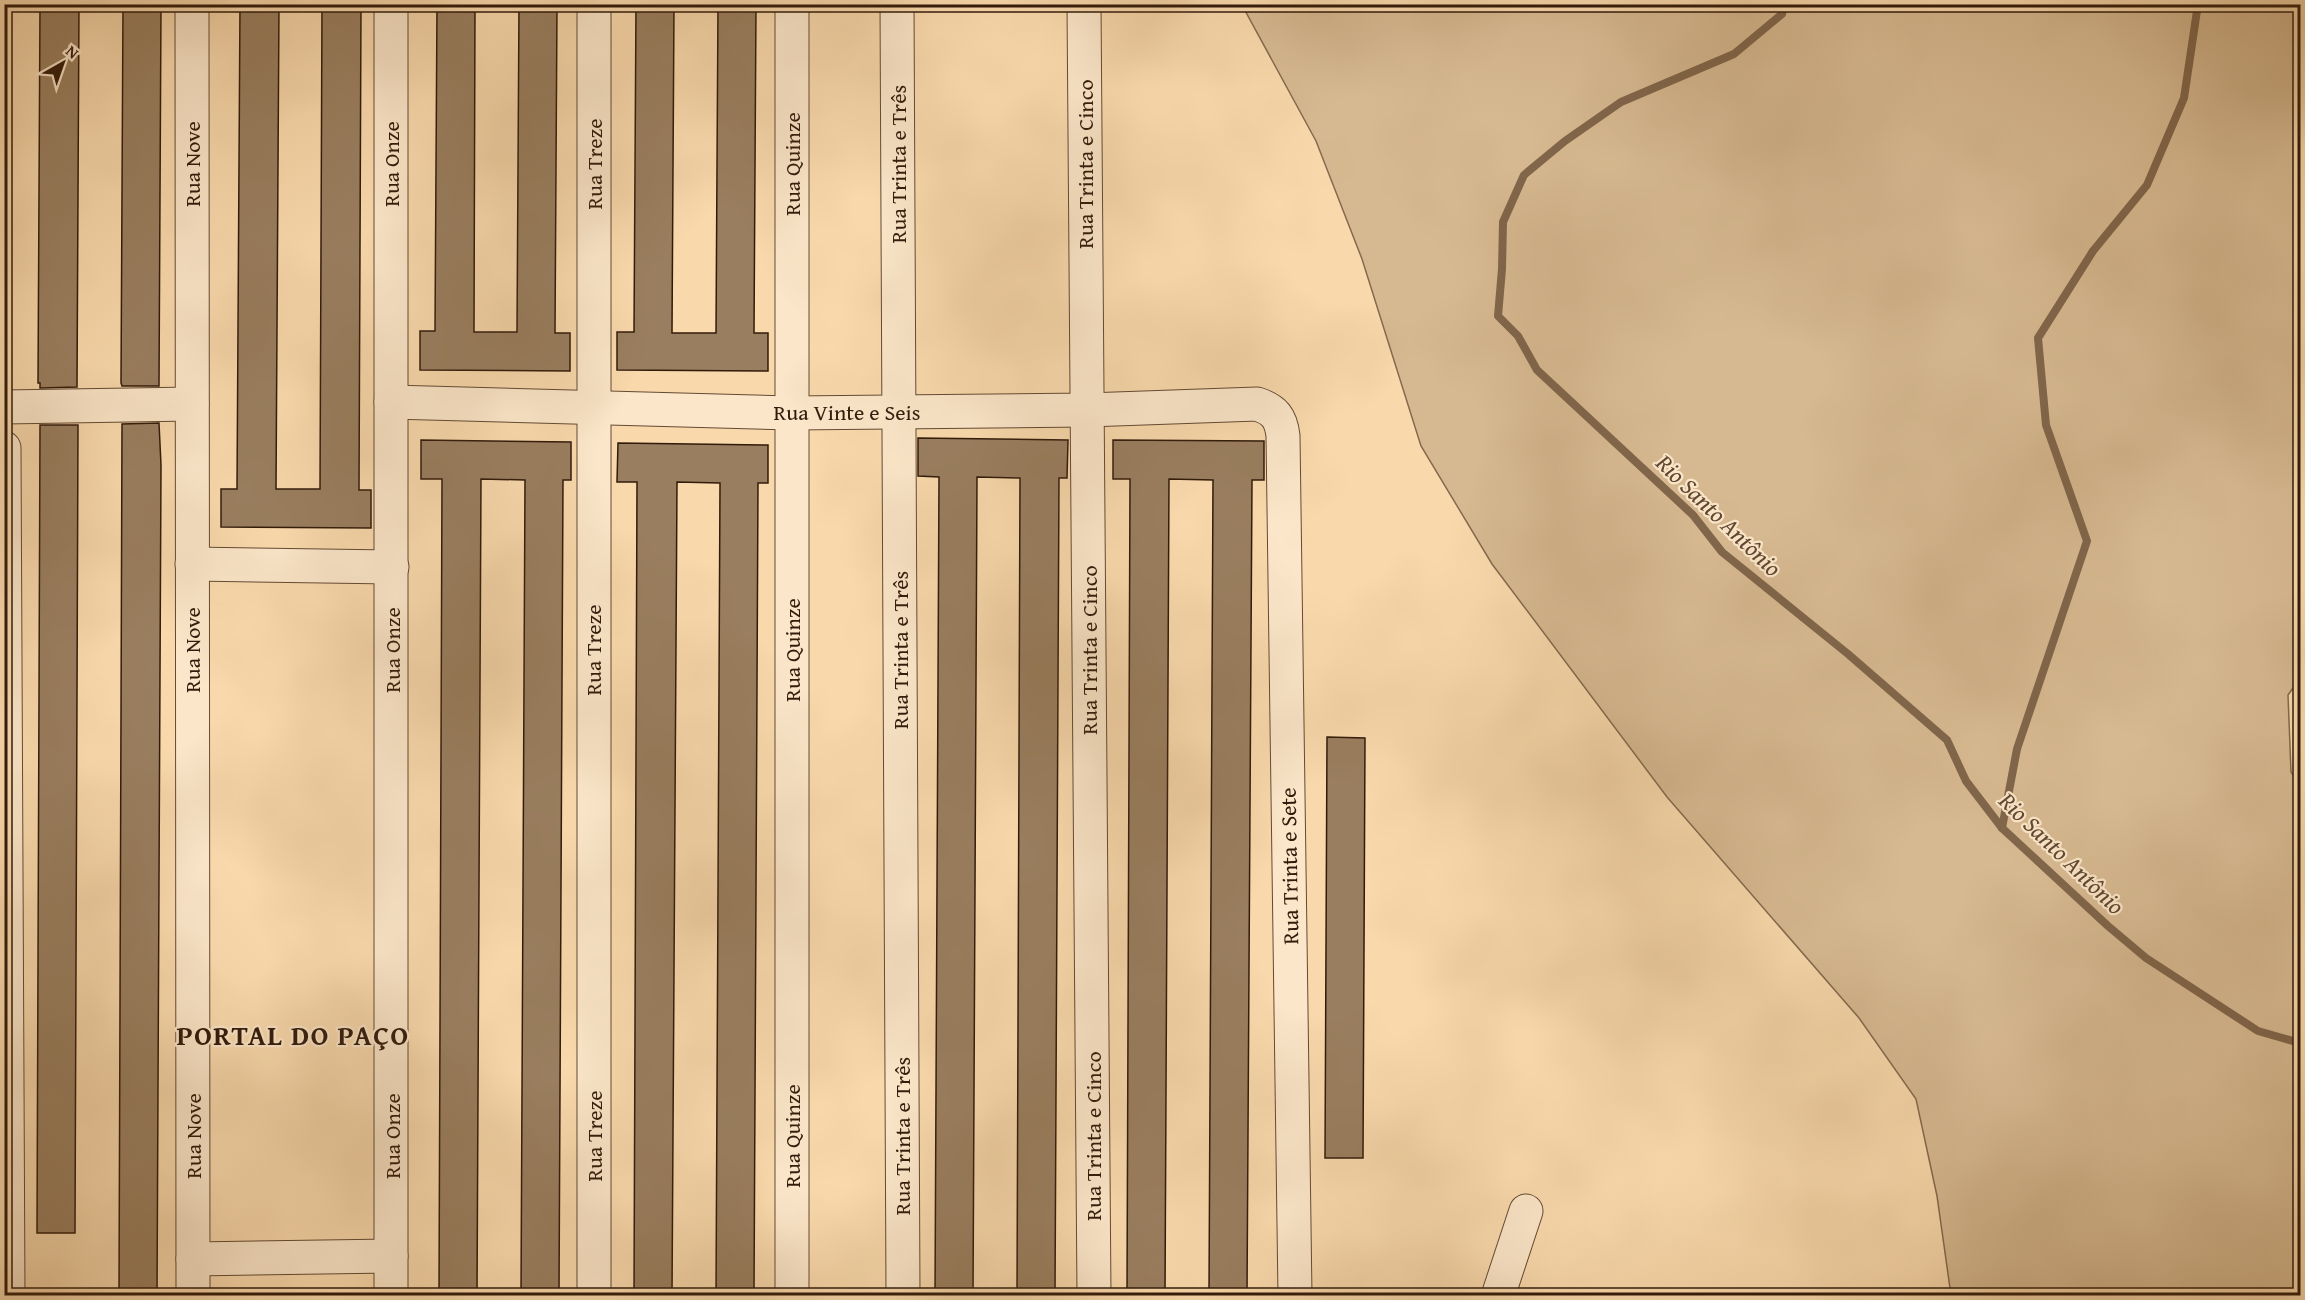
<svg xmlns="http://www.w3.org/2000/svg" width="2305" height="1300" font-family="'Gentium Book Plus',serif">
<rect width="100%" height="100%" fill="#f9d9ac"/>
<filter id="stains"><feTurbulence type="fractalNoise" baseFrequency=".00333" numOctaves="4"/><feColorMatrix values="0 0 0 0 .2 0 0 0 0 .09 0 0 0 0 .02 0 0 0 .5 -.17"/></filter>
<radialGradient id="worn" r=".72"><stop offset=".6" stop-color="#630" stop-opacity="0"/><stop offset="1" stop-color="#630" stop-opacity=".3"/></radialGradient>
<path fill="#d7b991" stroke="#846a4e" stroke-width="1.5" d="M 1242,5 L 2300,5 L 2300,678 L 2288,695 L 2291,772 L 2300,784 L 2300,1295 L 1951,1295 L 1937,1196 L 1916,1099 L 1859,1018 L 1667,797 L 1492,564 L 1421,446 L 1362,259 L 1316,141 Z"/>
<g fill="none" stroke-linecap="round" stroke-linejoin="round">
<g stroke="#81664b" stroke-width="8">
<path d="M 1785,4 L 1782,14 L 1734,54 L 1621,102 L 1565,141 L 1524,175 L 1503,222 L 1502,269 L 1498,316 L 1518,336 L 1537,370 L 1693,515 L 1722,552 L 1848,654 L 1947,740 L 1966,781 L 2002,828 L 2108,926 L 2146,958 L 2258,1031 L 2300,1043"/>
<path d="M 2002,828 L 2017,749 L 2087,541 L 2046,425 L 2038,338 L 2093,251 L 2147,185 L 2184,98 L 2198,4"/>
</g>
</g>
<g fill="#997e5f" stroke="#321b0b" stroke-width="1.5">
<path d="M 40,4 L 79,4 L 77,387 L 40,388 L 40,383 L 38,383 Z"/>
<path d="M 123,4 L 161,4 L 159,386 L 122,386 L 121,383 Z"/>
<path d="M 240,4 L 279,4 L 276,489 L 320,489 L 322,4 L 361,4 L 359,490 L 371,490 L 371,528 L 221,527 L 221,489 L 237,489 Z"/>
<path d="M 437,4 L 475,4 L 474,332 L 517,332 L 519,4 L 557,4 L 555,333 L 570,333 L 570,371 L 420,370 L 420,331 L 435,331 Z"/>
<path d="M 636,4 L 674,4 L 672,333 L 716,333 L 718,4 L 756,4 L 754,333 L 768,333 L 768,371 L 617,370 L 617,332 L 634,332 Z"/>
<path d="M 159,423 L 161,465 L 157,1296 L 119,1296 L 122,424 Z"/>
<path d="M 40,425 L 78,425 L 75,1233 L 37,1233 Z"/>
<path d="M 918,438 L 1068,440 L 1067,478 L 1059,478 L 1055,1296 L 1017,1296 L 1020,478 L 977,477 L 973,1296 L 935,1296 L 939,477 L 918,476 Z"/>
<path d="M 421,440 L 571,442 L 571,480 L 563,480 L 559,1296 L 521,1296 L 525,480 L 481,479 L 477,1296 L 439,1296 L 442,479 L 421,479 Z"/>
<path d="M 1113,440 L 1264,441 L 1264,480 L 1252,480 L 1247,1296 L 1209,1296 L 1213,480 L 1169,479 L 1165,1296 L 1127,1296 L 1130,479 L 1113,479 Z"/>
<path d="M 618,443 L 768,445 L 768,483 L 758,483 L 754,1296 L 716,1296 L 720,483 L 677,482 L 672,1296 L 634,1296 L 637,482 L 617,482 Z"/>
<path d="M 1327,737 L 1365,738 L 1363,1158 L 1325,1158 Z"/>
</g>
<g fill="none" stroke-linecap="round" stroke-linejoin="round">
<g stroke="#644a33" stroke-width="35">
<g id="street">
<path d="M 192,4 L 193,1296"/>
<path d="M 391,4 L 391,1296"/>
<path d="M 594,4 L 594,1296"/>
<path d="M 897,4 L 903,1296"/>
<path d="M 1084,4 L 1094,1296"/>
<path d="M 391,402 L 792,413 L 1087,410 L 1257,404 C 1275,410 1281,418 1283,436 L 1295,1296"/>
<path d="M 4,407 L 192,404"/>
<path d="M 4,448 L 8,1296"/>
<path d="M 192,564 L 392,567"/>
<path d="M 193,1259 L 391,1256"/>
<path d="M 792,1296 L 792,4"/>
<path d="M 1498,1296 L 1526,1211"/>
</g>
</g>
<use href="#street" stroke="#fbe6c9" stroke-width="33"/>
</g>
<g text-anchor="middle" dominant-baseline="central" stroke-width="4.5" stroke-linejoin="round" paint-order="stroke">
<g font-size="22" fill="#321b0b" stroke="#fbe6c9">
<text transform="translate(192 164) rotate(-90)">Rua Nove</text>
<text transform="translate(391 164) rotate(-90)">Rua Onze</text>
<text transform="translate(594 164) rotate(-90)">Rua Treze</text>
<text transform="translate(792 164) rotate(-90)">Rua Quinze</text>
<text transform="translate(898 164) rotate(-90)">Rua Trinta e Três</text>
<text transform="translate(1085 164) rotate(-90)">Rua Trinta e Cinco</text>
<text x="847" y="412">Rua Vinte e Seis</text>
<text transform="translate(192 650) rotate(-90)">Rua Nove</text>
<text transform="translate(392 650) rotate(-90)">Rua Onze</text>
<text transform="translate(593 650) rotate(-90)">Rua Treze</text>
<text transform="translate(792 650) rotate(-90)">Rua Quinze</text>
<text transform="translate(900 650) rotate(-90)">Rua Trinta e Três</text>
<text transform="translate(1089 650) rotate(-90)">Rua Trinta e Cinco</text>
<text transform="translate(1289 866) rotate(-91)">Rua Trinta e Sete</text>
<text transform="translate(193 1136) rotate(-90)">Rua Nove</text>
<text transform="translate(392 1136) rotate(-90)">Rua Onze</text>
<text transform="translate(594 1136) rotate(-90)">Rua Treze</text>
<text transform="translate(792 1136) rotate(-90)">Rua Quinze</text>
<text transform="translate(902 1136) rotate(-90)">Rua Trinta e Três</text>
<text transform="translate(1093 1136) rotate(-90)">Rua Trinta e Cinco</text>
</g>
<g font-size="24" font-style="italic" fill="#604730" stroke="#fbe6c9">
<text transform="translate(1719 515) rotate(44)">Rio Santo Antônio</text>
<text transform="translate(2062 853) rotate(44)">Rio Santo Antônio</text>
</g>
<g font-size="28" font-weight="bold" letter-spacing="1.5" fill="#321b0b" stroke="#fbe6c9">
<text x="293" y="1034">PORTAL DO PAÇO</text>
</g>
</g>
<rect width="2305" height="1300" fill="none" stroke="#f9d9ac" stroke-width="24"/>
<rect x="6" y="6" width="2293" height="1288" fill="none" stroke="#321b0b" stroke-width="3"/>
<rect x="12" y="12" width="2281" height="1276" fill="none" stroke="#321b0b" stroke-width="1.5"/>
<g transform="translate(63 63) rotate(40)" stroke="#fbe6c9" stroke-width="4.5" paint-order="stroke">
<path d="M0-4.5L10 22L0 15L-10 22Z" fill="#321b0b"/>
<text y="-9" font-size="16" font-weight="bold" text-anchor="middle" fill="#321b0b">N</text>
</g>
<rect width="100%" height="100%" filter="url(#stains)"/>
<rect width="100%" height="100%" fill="url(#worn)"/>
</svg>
